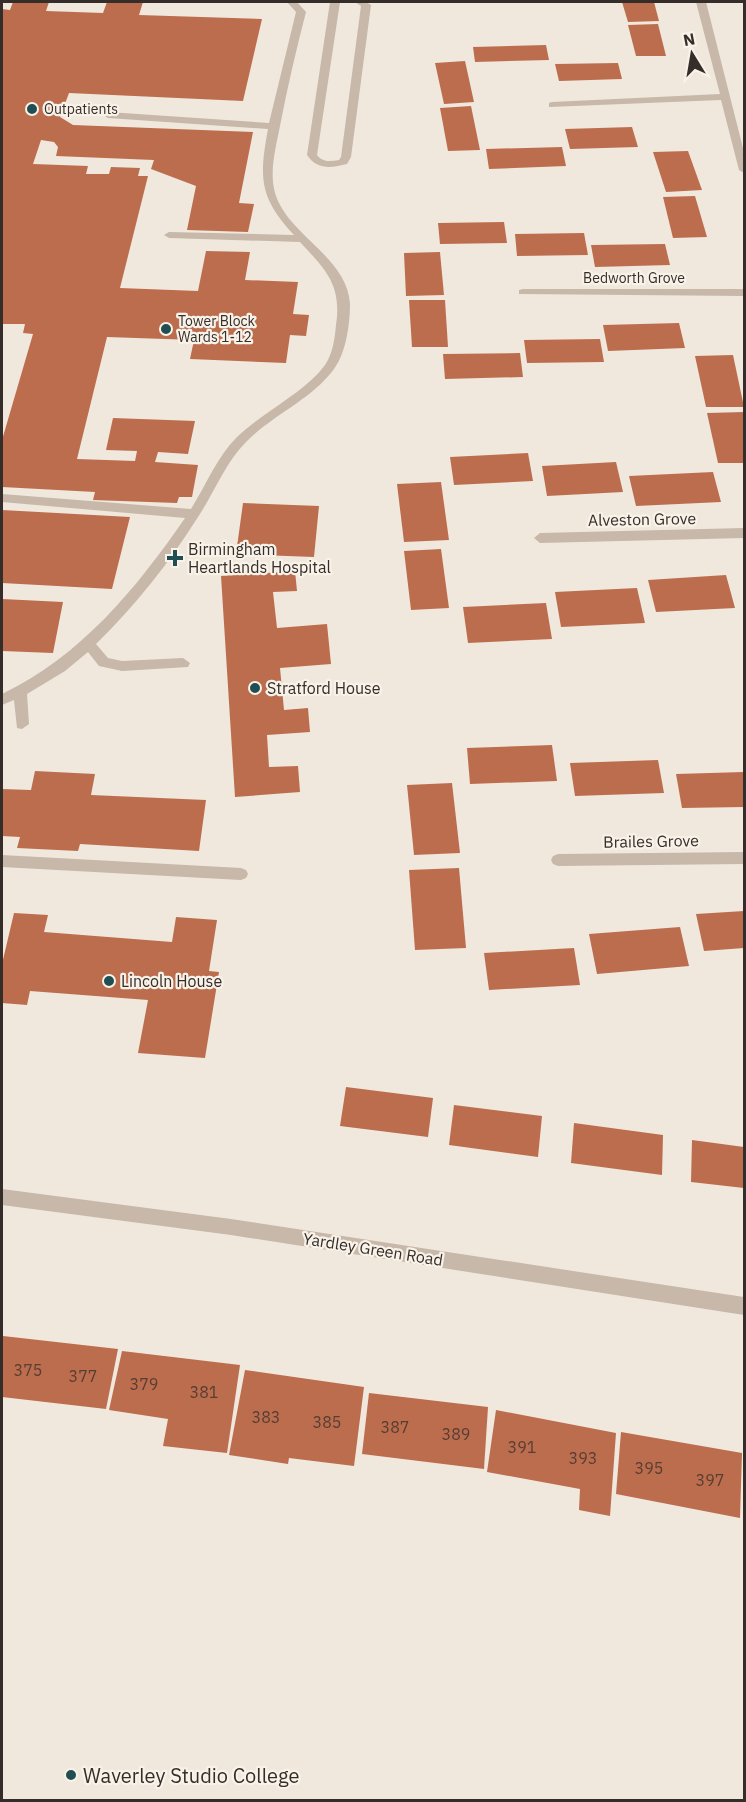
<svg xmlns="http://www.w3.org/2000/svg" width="746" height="1802" font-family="'IBM Plex Sans',sans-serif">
<rect width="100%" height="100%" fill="#f0e8dd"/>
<g fill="#bc6d4e">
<path d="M 13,2 L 49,2 L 46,11 L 103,13 L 107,2 L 143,2 L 139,15 L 262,19 L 243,101 L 69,93 L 60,117 L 73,125 L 253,132 L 239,203 L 254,204 L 248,232 L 187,230 L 196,186 L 151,169 L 154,160 L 56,156 L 58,147 L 54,142 L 41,140 L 33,164 L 88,166 L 86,174 L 109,174 L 111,167 L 140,168 L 138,176 L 148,176 L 120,288 L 198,291 L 206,251 L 250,252 L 245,280 L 298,282 L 293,314 L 309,315 L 306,336 L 290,335 L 286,363 L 190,359 L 194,340 L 107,337 L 77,459 L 135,461 L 137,451 L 106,450 L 113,418 L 195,421 L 188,454 L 158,452 L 155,462 L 198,465 L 192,497 L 179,497 L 177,503 L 93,500 L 95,492 L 2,487 L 2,440 L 33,334 L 23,333 L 25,324 L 2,324 L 2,9 L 10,10 Z"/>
<path d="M 622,2 L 654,2 L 659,21 L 628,22 Z"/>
<path d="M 658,24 L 666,56 L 636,56 L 628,25 Z"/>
<path d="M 546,45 L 549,60 L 475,62 L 473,47 Z"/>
<path d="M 465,61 L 474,102 L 444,104 L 435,63 Z"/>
<path d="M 618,63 L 622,79 L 559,81 L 555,64 Z"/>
<path d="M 471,106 L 480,150 L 448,151 L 440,108 Z"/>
<path d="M 632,127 L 638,147 L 570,149 L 565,129 Z"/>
<path d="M 562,147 L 566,166 L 489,169 L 486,149 Z"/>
<path d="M 688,151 L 702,190 L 666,192 L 653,152 Z"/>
<path d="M 695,196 L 707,237 L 673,238 L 663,197 Z"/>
<path d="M 504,222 L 507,243 L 440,244 L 438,223 Z"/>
<path d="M 584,233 L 588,255 L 517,256 L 515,234 Z"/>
<path d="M 665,244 L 670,265 L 595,267 L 591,245 Z"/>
<path d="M 440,252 L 444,295 L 406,296 L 404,253 Z"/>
<path d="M 409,300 L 445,300 L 448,347 L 412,347 Z"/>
<path d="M 679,323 L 685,348 L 608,351 L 603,325 Z"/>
<path d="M 600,339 L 604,362 L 527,363 L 524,340 Z"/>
<path d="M 520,353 L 523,377 L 445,379 L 443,354 Z"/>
<path d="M 733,355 L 744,407 L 706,407 L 695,356 Z"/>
<path d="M 744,412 L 744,463 L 718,463 L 707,413 Z"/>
<path d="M 528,453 L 533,481 L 454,485 L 450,457 Z"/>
<path d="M 616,462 L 623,492 L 547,496 L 542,466 Z"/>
<path d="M 713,472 L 721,502 L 636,506 L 629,476 Z"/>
<path d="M 441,482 L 449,540 L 404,542 L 397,484 Z"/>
<path d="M 243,503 L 319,506 L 314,557 L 236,554 Z"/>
<path d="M 2,510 L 130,517 L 112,589 L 2,583 Z"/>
<path d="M 441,549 L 449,608 L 411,610 L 404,551 Z"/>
<path d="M 295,571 L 297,591 L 273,592 L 277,628 L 327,624 L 331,664 L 280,668 L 284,710 L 308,708 L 310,732 L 267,735 L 269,767 L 298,766 L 300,792 L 235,797 L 221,576 Z"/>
<path d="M 726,575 L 735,608 L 656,612 L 648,580 Z"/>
<path d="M 637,588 L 645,623 L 561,627 L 555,592 Z"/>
<path d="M 2,599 L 63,602 L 53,653 L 2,651 Z"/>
<path d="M 546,603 L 552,639 L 468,643 L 463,607 Z"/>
<path d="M 552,745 L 557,781 L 470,784 L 467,748 Z"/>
<path d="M 658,760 L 664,793 L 575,796 L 570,763 Z"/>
<path d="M 35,771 L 95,774 L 91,795 L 206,800 L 199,851 L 80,844 L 78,851 L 17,848 L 20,837 L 2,836 L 2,789 L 31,790 Z"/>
<path d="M 744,772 L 744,807 L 682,808 L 676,774 Z"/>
<path d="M 452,783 L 460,853 L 414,855 L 407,785 Z"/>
<path d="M 459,868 L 466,948 L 415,950 L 409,870 Z"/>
<path d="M 744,911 L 744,948 L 704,951 L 696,914 Z"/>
<path d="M 14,913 L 48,915 L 44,932 L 172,942 L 176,917 L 217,920 L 209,971 L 219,972 L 205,1058 L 138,1053 L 148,1000 L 30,991 L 27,1005 L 2,1003 L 2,964 Z"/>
<path d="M 680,927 L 689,966 L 597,974 L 589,934 Z"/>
<path d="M 574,948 L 580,985 L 489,990 L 484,953 Z"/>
<path d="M 346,1087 L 433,1098 L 428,1137 L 340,1126 Z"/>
<path d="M 454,1105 L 542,1116 L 538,1157 L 449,1145 Z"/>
<path d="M 574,1123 L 663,1135 L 662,1175 L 571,1163 Z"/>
<path d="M 692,1140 L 744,1147 L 744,1188 L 691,1182 Z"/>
<path d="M 3,1336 L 118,1349 L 106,1409 L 2,1397 Z"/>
<path d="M 122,1351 L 240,1365 L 227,1453 L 163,1446 L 168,1419 L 109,1410 Z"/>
<path d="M 245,1370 L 364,1387 L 354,1466 L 289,1458 L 288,1464 L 229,1455 Z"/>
<path d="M 369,1393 L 488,1407 L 484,1469 L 362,1454 Z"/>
<path d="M 496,1410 L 616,1433 L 610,1516 L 579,1510 L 580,1489 L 487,1472 Z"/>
<path d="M 621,1432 L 742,1453 L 740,1518 L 616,1494 Z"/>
</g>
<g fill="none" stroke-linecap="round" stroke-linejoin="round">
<g fill="#c7b8a9" fill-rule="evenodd">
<path d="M 287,2 L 297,2 L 306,12 C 296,50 287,89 280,126 C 276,147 269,171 275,193 C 288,236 347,256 350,304 C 350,324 346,353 334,369 C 309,403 264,418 238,451 C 222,471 212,496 198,517 C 169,563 135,606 96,644 L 108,658 L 122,661 L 183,658 L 190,663 L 188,667 L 122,671 L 99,666 L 88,652 L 65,671 L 27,694 L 29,724 L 22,729 L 17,728 L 14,700 L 2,705 L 2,694 C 81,656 136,589 185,518 L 2,502 L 2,494 L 191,509 C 206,485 217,457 237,437 C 261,413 313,388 328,360 C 333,350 335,337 336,325 C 342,285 326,270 300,242 L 169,238 L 164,235 L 169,232 L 294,235 C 259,197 259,178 268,129 L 108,118 L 103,115 L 108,112 L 269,123 L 296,12 Z"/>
<path d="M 330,2 L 340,2 L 317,155 C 323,163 331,161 339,160 L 341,157 L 361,6 L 355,2 L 366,2 L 371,5 L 351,157 L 347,164 C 331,168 317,170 307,155 Z"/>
<path d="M 696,2 L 706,2 L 744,152 L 744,173 L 739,170 L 721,100 L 549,107 L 549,103 L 552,102 L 720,94 Z"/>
<path d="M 523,289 L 744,289 L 744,296 L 519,294 L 519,290 Z"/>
<path d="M 744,528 L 744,538 L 540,543 L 534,538 L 540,533 Z"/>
<path d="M 744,852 L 744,864 L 558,866 L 553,864 L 551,860 L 553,856 L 558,854 Z"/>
<path d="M 2,855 L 241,868 L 246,870 L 248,874 L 246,878 L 241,880 L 2,867 Z"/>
<path d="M 2,1189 L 231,1219 L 744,1297 L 744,1315 L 231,1235 L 2,1205 Z"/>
</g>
</g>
<g fill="#214e53" stroke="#f8f2e9" stroke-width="2">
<circle cx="32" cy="109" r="6"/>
<circle cx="166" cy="329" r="6"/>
<path d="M172 549h6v6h6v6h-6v6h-6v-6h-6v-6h6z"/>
<circle cx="255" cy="688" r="6"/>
<circle cx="109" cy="981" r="6"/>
<circle cx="71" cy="1775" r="6"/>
</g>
<g text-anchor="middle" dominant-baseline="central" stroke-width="4.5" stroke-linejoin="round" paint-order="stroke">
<g font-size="14" fill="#352d29" stroke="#f8f2e9" text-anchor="start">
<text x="44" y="109">Outpatients</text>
<text x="178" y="321">Tower Block<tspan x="178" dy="16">Wards 1-12</tspan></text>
</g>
<g font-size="14" fill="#352d29" stroke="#f8f2e9">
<text x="634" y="278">Bedworth Grove</text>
</g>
<g font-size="16" fill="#352d29" stroke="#f8f2e9">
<text transform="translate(642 519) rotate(-1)">Alveston Grove</text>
<text transform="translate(651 841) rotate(-1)">Brailes Grove</text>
<text transform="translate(373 1249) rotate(9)">Yardley Green Road</text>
</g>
<g font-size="16" fill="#352d29" stroke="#f8f2e9" text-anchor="start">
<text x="188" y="549">Birmingham<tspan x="188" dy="18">Heartlands Hospital</tspan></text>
<text x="267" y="688">Stratford House</text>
<text x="121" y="981">Lincoln House</text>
</g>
<g font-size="16" fill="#573d32">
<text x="28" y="1370">375</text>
<text x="83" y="1376">377</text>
<text x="144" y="1384">379</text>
<text x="204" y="1392">381</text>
<text x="266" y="1417">383</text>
<text x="327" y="1422">385</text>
<text x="395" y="1427">387</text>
<text x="456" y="1434">389</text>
<text x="522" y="1447">391</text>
<text x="583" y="1458">393</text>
<text x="649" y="1468">395</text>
<text x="710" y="1480">397</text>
</g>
<g font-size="20" fill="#352d29" stroke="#f8f2e9" text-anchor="start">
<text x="83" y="1775">Waverley Studio College</text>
</g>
</g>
<rect width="746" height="1802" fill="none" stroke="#352d29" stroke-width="6"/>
<g transform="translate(692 54) rotate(349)" stroke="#f8f2e9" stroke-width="4.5" paint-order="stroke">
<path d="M0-4.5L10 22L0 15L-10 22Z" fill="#352d29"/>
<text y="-9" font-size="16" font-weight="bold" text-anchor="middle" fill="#352d29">N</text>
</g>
</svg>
